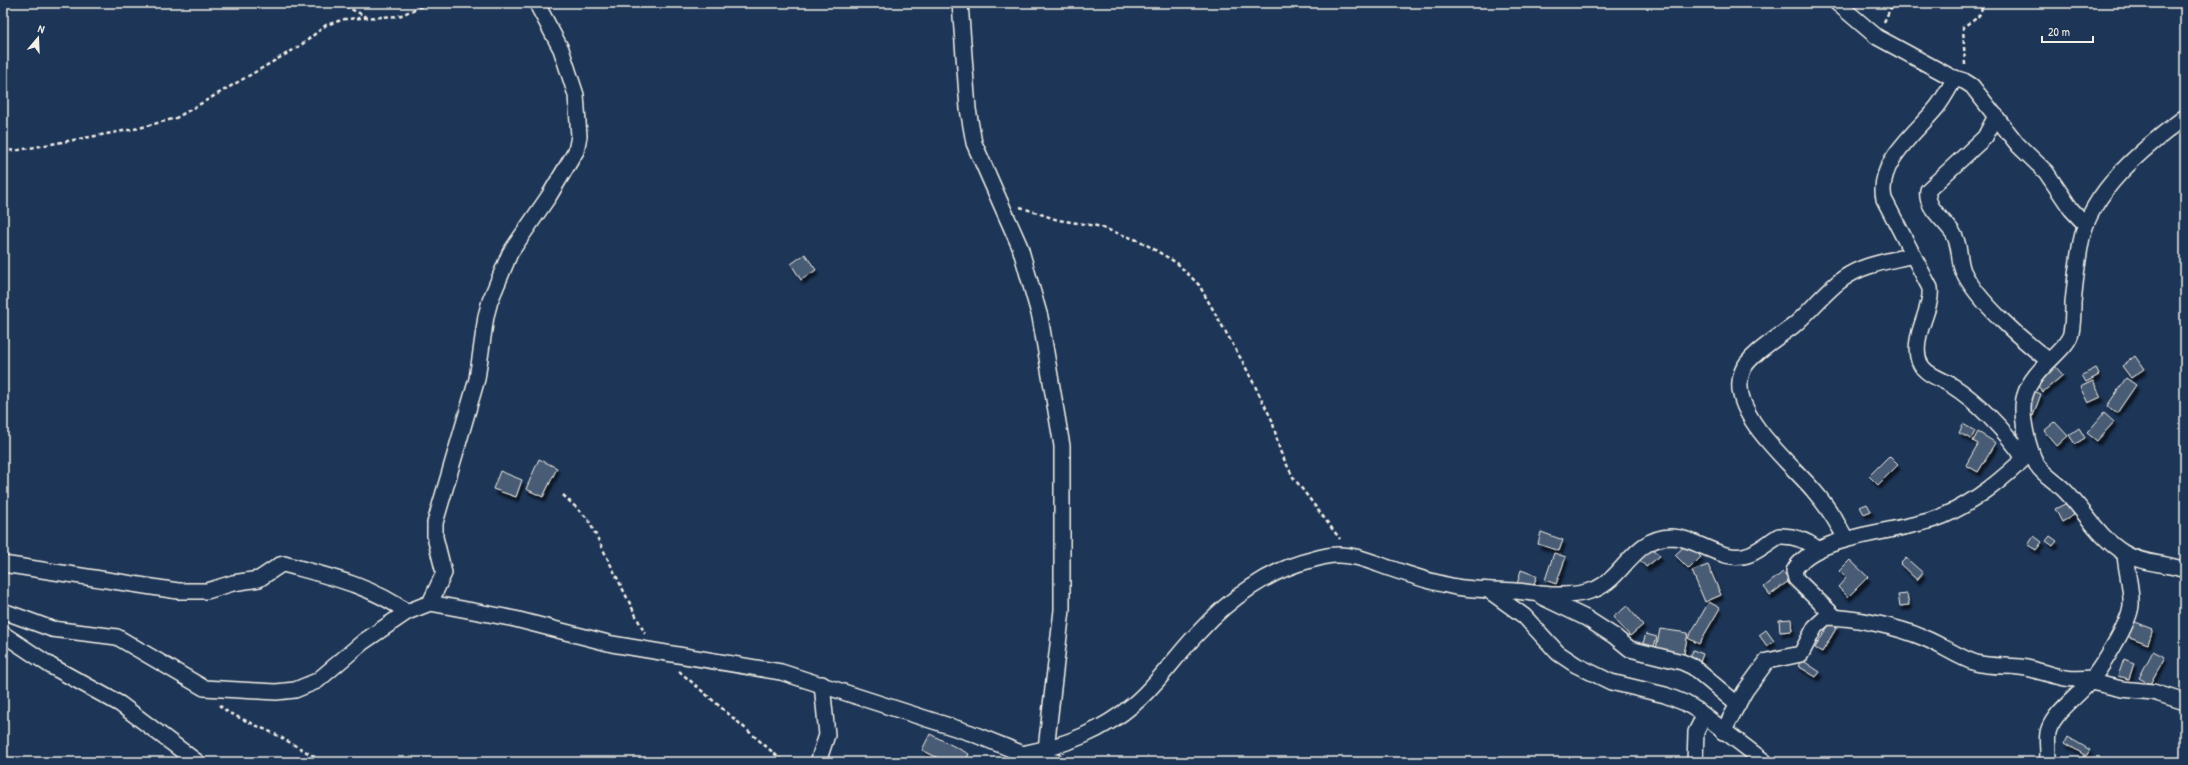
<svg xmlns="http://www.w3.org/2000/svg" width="2188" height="765" font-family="'Patrick Hand',sans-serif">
<defs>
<filter id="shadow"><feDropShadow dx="2.5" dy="4.5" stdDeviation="1" flood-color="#0009"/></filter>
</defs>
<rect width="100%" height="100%" fill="#1d3557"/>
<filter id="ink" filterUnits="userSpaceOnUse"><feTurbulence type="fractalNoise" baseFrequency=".025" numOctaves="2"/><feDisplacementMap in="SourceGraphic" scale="8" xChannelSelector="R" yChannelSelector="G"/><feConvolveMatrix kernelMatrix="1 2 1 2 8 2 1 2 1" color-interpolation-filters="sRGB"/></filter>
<g filter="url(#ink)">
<g fill="#485b74" stroke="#f4f1e8" filter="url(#shadow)">
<path d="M 805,254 L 816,270 L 801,280 L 791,264 Z"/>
<path d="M 2135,356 L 2144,369 L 2131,378 L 2122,366 Z"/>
<path d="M 2055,366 L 2063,375 L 2043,392 L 2035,383 Z"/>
<path d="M 2096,368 L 2099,375 L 2086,382 L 2082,375 Z"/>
<path d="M 2126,378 L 2136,385 L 2117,413 L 2107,406 Z"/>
<path d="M 2093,381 L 2101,397 L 2088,403 L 2080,387 Z"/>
<path d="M 2031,390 L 2041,394 L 2033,416 L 2023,412 Z"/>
<path d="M 2104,413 L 2114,422 L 2097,441 L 2087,433 Z"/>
<path d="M 2055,422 L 2068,436 L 2057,446 L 2044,431 Z"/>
<path d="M 1963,424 L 1975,431 L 1971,439 L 1959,433 Z"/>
<path d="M 2079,428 L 2085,438 L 2075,444 L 2069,435 Z"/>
<path d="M 1978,432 L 1996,443 L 1978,472 L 1966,465 L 1978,444 L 1973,441 Z"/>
<path d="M 1889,456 L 1898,465 L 1878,485 L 1869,476 Z"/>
<path d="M 539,459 L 557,468 L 543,497 L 526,489 Z"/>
<path d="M 500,471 L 522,480 L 516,497 L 493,489 Z"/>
<path d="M 2067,503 L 2074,515 L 2062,522 L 2055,509 Z"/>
<path d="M 1867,504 L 1871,511 L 1864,514 L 1860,507 Z"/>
<path d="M 1541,532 L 1563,540 L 1559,551 L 1538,544 Z"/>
<path d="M 2034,536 L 2042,542 L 2036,550 L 2028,545 Z"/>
<path d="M 2050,536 L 2057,541 L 2053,546 L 2046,541 Z"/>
<path d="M 1688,543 L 1701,557 L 1689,569 L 1675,555 Z"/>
<path d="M 1652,547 L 1660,556 L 1646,567 L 1639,559 Z"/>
<path d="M 1554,553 L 1566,557 L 1556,584 L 1545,580 Z"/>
<path d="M 1906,558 L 1923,573 L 1917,580 L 1900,564 Z"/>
<path d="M 1850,560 L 1868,577 L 1848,597 L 1838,587 L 1846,578 L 1839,571 Z"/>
<path d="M 1708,565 L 1721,595 L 1705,602 L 1692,571 Z"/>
<path d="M 1521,570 L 1537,576 L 1532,589 L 1517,584 Z"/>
<path d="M 1783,572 L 1790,580 L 1770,595 L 1764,587 Z"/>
<path d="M 1907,594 L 1909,605 L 1900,606 L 1898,595 Z"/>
<path d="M 1709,602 L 1720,608 L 1699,644 L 1688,638 Z"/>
<path d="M 1627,606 L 1643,625 L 1630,636 L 1613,617 Z"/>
<path d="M 1791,619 L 1792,631 L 1780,632 L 1779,620 Z"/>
<path d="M 2133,621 L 2153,629 L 2148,644 L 2127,636 Z"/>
<path d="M 1830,623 L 1837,627 L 1822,652 L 1815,648 Z"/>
<path d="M 1660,629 L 1688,633 L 1684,654 L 1656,649 Z"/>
<path d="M 1766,630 L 1774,641 L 1767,646 L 1759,635 Z"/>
<path d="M 1646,634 L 1657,637 L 1653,649 L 1642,646 Z"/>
<path d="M 1693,650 L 1703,654 L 1699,665 L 1689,661 Z"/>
<path d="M 2153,651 L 2165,657 L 2150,684 L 2139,678 Z"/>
<path d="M 2124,659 L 2134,663 L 2129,679 L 2118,676 Z"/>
<path d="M 1802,660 L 1820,672 L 1816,677 L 1798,666 Z"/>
<path d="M 930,734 L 969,754 L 965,762 L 946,762 L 922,750 Z"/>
<path d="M 2068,737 L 2090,750 L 2086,756 L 2065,743 Z"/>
<path d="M 2083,756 L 2093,762 L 2079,762 Z"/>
</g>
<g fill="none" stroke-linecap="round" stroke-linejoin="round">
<g stroke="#f4f1e8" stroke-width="18">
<g id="minor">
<path d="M 960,3 L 968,109 L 974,143 L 1020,247 L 1040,317 L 1062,446 L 1062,610 L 1046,749 L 1039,753"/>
<path d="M 1837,3 L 1877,37 L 1951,77 L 1964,81 L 1972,86 L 2018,145 L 2046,172 L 2071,209 L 2085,224"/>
<path d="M 1955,78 C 1949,88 1944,98 1937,107 C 1916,133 1876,162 1884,199 L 1930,288 C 1933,308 1913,333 1918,357 C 1921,374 1938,377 1951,385 C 1976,400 2008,434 2024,458"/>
<path d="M 1996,116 L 1985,137 L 1928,190 C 1925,208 1944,219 1953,233 C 1961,245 1958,259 1963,271 C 1977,301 2022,340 2048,360"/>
<path d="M 2185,117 C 2145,147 2090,191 2081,242 C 2077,262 2075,283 2073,303 C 2073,313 2073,323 2071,333 C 2068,350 2033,368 2025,395 C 2019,412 2028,449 2037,465 C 2045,477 2059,483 2068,494 C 2087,515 2100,538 2124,553 C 2142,564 2166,563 2185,570"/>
<path d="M 1846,539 C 1837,522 1827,506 1814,491 C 1791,463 1727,413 1742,372 C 1747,356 1780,336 1793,326 C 1811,311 1825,291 1844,278 C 1864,264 1890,261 1913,255"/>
<path d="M 3,564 L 178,591 L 207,591 L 233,583 L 259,579 L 280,565 L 284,564 C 327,576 370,585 407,612"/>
<path d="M 1488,590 L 1524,616 L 1558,653 L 1576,665 L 1611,682 L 1665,695 L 1685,703 L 1697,710 L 1765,762"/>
<path d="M 1542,597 L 1586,618 L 1614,636 L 1630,649 L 1682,662 L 1693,667 L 1738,705"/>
<path d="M 430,603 L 444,573 L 435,537 L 435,523 L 477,379 L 486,316 L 490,301 L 510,253 L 549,196 L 576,151 L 579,136 L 576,95 L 561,49 L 539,8 L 539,3"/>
<path d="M 3,611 L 52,629 L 117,637 L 204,688 L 276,692 L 295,690 L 317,681 L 363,642 L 407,612 L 430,603 L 515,619 L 612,644 L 781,672 L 971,733 L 1031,757 L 1056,762"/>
<path d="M 1835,617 L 1796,579 L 1794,571 C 1813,533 1905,533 1943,516 C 1977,501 2004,478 2031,452"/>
<path d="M 3,634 L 51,666 L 120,704 L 197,762"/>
<path d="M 2091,682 L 2122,689 L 2153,692 L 2185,702"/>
<path d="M 1723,732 L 1745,691 L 1767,661 L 1801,654 L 1815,627 L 1826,617 C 1853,617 1899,627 1924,638 C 1942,645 1957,657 1976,663 C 1994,668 2013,664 2031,669 C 2058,676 2063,681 2093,678"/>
<path d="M 1026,753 C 1067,745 1102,731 1134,704 C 1159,683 1177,654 1200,631 C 1228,600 1269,570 1311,560 C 1318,558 1328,555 1336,555 C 1354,554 1372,562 1389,568 C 1408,574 1427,581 1447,585 C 1469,591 1492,589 1515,591 C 1531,592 1546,596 1562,595 C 1573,595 1586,593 1596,589 C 1625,576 1633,538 1671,537 C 1697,537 1724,565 1750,554 C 1760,550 1769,542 1779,536 C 1794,535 1806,540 1818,549"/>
<path d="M 818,762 L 827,735 L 822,684"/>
<path d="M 1695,762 L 1696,732 L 1704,716"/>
<path d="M 2047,762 C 2050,751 2045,739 2049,729 C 2055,713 2074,699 2085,687 C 2098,674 2130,623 2131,605 C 2132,588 2126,571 2125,554"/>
</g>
</g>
<g stroke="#f4f1e8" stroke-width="2.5" stroke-dasharray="4 3" stroke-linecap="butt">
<path d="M 339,3 L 367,17"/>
<path d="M 1884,22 L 1893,3"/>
<path d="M 1965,65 L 1963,27 C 1974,19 1982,19 1982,3"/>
<path d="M 3,151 L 19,150 L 139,128 L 176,118 L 300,46 L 326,25 L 345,19 L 399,16 L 429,3"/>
<path d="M 1020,207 L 1058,220 L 1097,226 L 1140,241 L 1177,263 L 1199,285 L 1245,366 L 1272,420 L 1280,451 L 1293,477 L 1340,539"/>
<path d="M 563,495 L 588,519 L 645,634"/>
<path d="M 679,671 L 784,762"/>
<path d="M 219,705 L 229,713 L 275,734 L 324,762"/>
</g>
<use href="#minor" stroke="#1d3557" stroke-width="15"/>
</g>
</g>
<rect width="2188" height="765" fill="none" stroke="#1d3557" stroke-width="16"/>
<rect x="8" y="8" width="2172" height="749" fill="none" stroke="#f4f1e8" stroke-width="1.5" filter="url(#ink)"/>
<g transform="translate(38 38) rotate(19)" stroke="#1d3557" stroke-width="3" paint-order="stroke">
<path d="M0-3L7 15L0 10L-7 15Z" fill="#f4f1e8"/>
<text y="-6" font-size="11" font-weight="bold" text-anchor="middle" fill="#f4f1e8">N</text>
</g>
<path d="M2042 36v6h51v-6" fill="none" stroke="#f4f1e8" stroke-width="2"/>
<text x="2048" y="36" font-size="12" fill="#f4f1e8" stroke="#1d3557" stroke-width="3" paint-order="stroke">20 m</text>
</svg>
